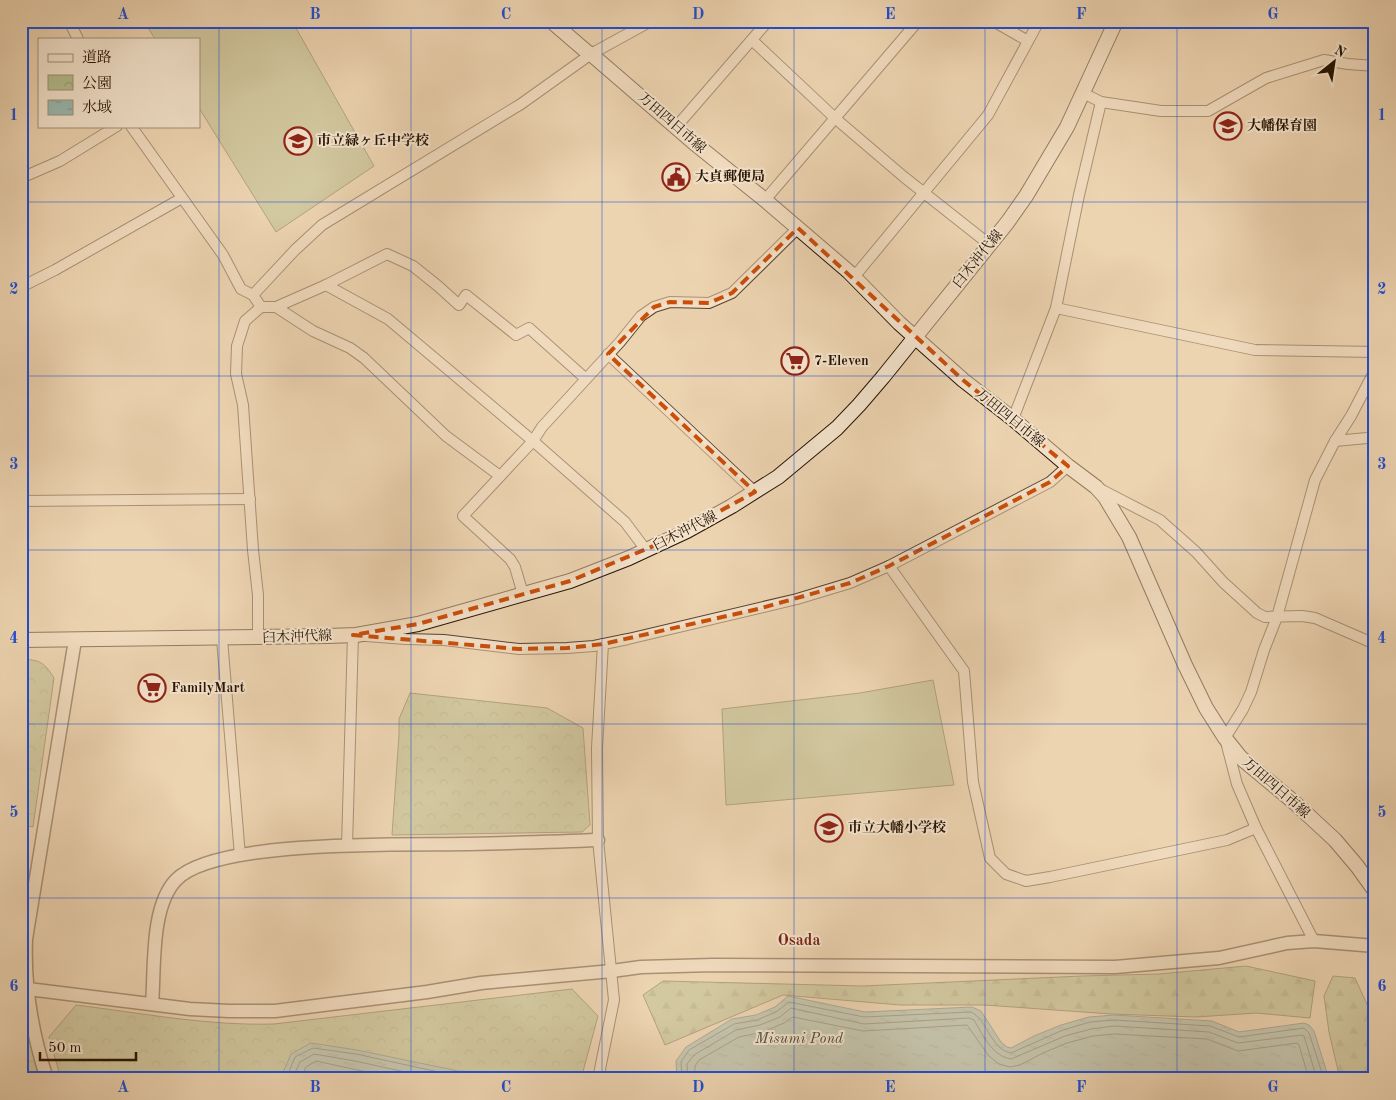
<svg xmlns="http://www.w3.org/2000/svg" width="1396" height="1100" font-family="'Old Standard TT','Noto Serif JP',serif">
<defs>
<pattern id="forest-firs" width="22" height="20" patternUnits="userSpaceOnUse" patternTransform="scale(1.25)"><rect width="22" height="20" fill="#b4bd8e"/><path d="M5 1l3.5 6h-7zM16 11l3.5 6h-7z" fill="#9ba179"/></pattern>
<pattern id="park-crowns" width="20" height="18" patternUnits="userSpaceOnUse" patternTransform="scale(1.25)"><rect width="20" height="18" fill="#b4bd8e"/><path d="M2 6a3 3 0 1 1 6 0M12 15a3 3 0 1 1 6 0" fill="none" stroke="#9ba179"/></pattern>
<pattern id="water-ripples" width="26" height="14" patternUnits="userSpaceOnUse" patternTransform="scale(1.25)"><rect width="26" height="14" fill="#99b8af"/><path d="M2 4q2-2 4 0t4 0M15 11q2-2 4 0t4 0" fill="none" stroke="#849d95"/></pattern>
</defs>
<rect width="100%" height="100%" fill="#edd4b1"/>
<filter id="stains"><feTurbulence type="fractalNoise" baseFrequency=".004" numOctaves="4"/><feColorMatrix values="0 0 0 0 .2 0 0 0 0 .09 0 0 0 0 .02 0 0 0 .5 -.17"/></filter>
<radialGradient id="worn" r=".72"><stop offset=".6" stop-color="#630" stop-opacity="0"/><stop offset="1" stop-color="#630" stop-opacity=".3"/></radialGradient>
<g fill="url(#forest-firs)" stroke="#6d6848">
<path d="M 1246,966 L 1315,981 L 1310,1018 L 1256,1013 L 1196,1017 L 1111,1014 L 985,1005 L 900,1005 L 783,995 L 665,1045 L 643,995 L 663,981 L 863,986 L 1082,976 L 1159,974 Z"/>
<path d="M 1333,976 L 1355,978 L 1375,1022 L 1375,1079 L 1340,1079 L 1329,1032 L 1324,996 Z"/>
</g>
<g fill="url(#park-crowns)" stroke="#6d6848">
<path d="M 21,659 C 40,660 44,662 54,678 L 33,827 L 21,825 Z"/>
<path d="M 410,693 L 547,708 L 583,728 L 590,825 L 582,832 L 392,835 L 399,735 L 399,719 Z"/>
<path d="M 572,989 L 598,1016 L 581,1079 L 61,1079 L 49,1037 L 76,1005 C 141,1013 208,1026 274,1024 Z"/>
<path d="M 21,1004 L 39,1079 L 21,1079 Z"/>
</g>
<g fill="#b4bd8e" stroke="#6d6848">
<path d="M 144,21 L 292,21 L 374,166 L 276,232 L 199,108 L 199,39 L 155,39 Z"/>
<path d="M 933,680 L 954,785 L 726,805 L 722,709 L 860,693 Z"/>
</g>
<g fill="url(#water-ripples)" stroke="#6b766a">
<path d="M 788,996 L 865,1012 L 972,1007 L 981,1011 L 1001,1042 L 1007,1047 L 1011,1048 L 1034,1036 L 1061,1025 L 1089,1017 L 1114,1015 L 1212,1021 L 1239,1032 L 1304,1023 L 1309,1025 L 1314,1031 L 1329,1079 L 677,1079 L 676,1061 L 686,1047 L 732,1019 L 756,1015 L 775,1007 Z"/>
<path d="M 311,1043 L 357,1050 L 458,1071 L 489,1072 L 504,1075 L 507,1079 L 280,1079 L 291,1054 Z"/>
</g>
<g fill="none" stroke-linecap="round" stroke-linejoin="round">
<g stroke="#606558" stroke-width="1">
<path d="M 286,1079 L 295,1057 L 313,1048 L 356,1054 L 457,1076 L 488,1077 L 497,1079"/>
<path d="M 292,1079 L 300,1062 L 314,1054 L 355,1061 L 437,1079"/>
<path d="M 301,1079 L 306,1067 L 316,1061 L 399,1079"/>
<path d="M 682,1079 L 681,1062 L 689,1050 L 734,1024 L 757,1020 L 776,1012 L 789,1002 L 864,1017 L 971,1012 C 988,1020 990,1049 1011,1053 L 1063,1030 L 1090,1022 L 1114,1020 L 1210,1026 L 1239,1037 L 1304,1028 L 1309,1033 L 1324,1079"/>
<path d="M 688,1079 L 687,1064 L 694,1055 L 736,1030 L 760,1025 L 780,1017 L 791,1008 L 864,1024 L 969,1018 L 974,1020 C 983,1035 992,1056 1011,1059 L 1065,1036 L 1091,1029 L 1114,1026 L 1209,1032 L 1238,1043 L 1302,1035 L 1304,1036 L 1317,1079"/>
<path d="M 695,1079 L 695,1066 L 699,1060 L 739,1037 L 763,1032 L 784,1023 L 793,1017 L 863,1031 L 967,1025 L 989,1056 L 999,1064 L 1010,1067 L 1020,1065 L 1043,1053 L 1067,1043 L 1093,1036 L 1114,1034 L 1207,1039 L 1238,1051 L 1297,1043 L 1299,1045 L 1309,1079"/>
</g>
<g stroke="#58422e" stroke-width="12">
<g id="minor">
<path d="M 69,21 L 78,39"/>
<path d="M 993,21 L 1028,41"/>
<path d="M 752,40 L 836,119 L 904,177 L 990,245"/>
<path d="M 1083,93 L 1101,102 L 1161,111 L 1208,111 L 1266,78 L 1324,60 L 1348,64 L 1375,66"/>
<path d="M 131,126 L 223,255 L 241,289 L 253,295 L 261,307"/>
<path d="M 676,127 L 768,21"/>
<path d="M 21,178 L 60,161 L 117,126"/>
<path d="M 765,200 L 918,21"/>
<path d="M 854,277 L 988,115 L 1039,21"/>
<path d="M 326,285 L 388,319 L 533,441 L 625,522 L 646,550"/>
<path d="M 21,287 L 55,270 L 182,198"/>
<path d="M 253,295 L 295,250 L 322,225 L 521,104 L 591,54 L 651,21"/>
<path d="M 276,307 L 313,331 L 350,348 L 364,358 L 446,436 L 500,476"/>
<path d="M 1056,308 L 1255,350 L 1375,352"/>
<path d="M 608,354 L 755,492"/>
<path d="M 1013,419 L 1056,308 L 1079,195 L 1101,102"/>
<path d="M 1335,441 L 1367,438 L 1375,435"/>
<path d="M 1100,489 L 1160,520 L 1196,552 L 1223,582 L 1257,613 L 1265,617 L 1302,616 L 1315,618 L 1375,644"/>
<path d="M 21,501 L 250,499"/>
<path d="M 889,566 L 964,671 L 973,782 L 990,858 L 1006,874 L 1026,881 L 1050,877 L 1227,840 L 1256,828"/>
<path d="M 523,594 L 515,567 L 510,559 L 463,516 L 533,441 L 542,427 L 620,342 L 641,316 L 654,307 L 670,302 L 709,303 L 732,293 L 798,228"/>
<path d="M 258,638 L 258,595 L 253,550 L 243,405 L 236,374 L 237,346 L 245,321 L 261,307 L 276,307 L 326,285 L 387,254 L 413,266 L 438,286 L 459,305 L 466,295 L 516,335 L 529,328 L 586,379"/>
<path d="M 222,639 L 240,856"/>
<path d="M 347,846 L 353,635 L 406,639 L 444,640 L 519,649 L 567,648 L 594,646 L 628,639 L 797,599 L 850,583 L 889,566 L 1050,482 L 1068,466"/>
<path d="M 1314,941 L 1256,828 L 1237,784 L 1225,738 L 1243,709 L 1251,692 L 1264,650 L 1277,617 L 1315,480 L 1335,441 L 1351,416 L 1375,370"/>
<path d="M 598,1079 L 614,1000 L 598,840 L 597,748 L 603,644"/>
</g>
</g>
<g stroke="#58422e" stroke-width="15">
<g id="tertiary">
<path d="M 28,989 L 190,1009 L 229,1011 L 275,1011 L 427,992 L 481,983 L 612,971 L 641,967 L 713,965 L 1115,967 L 1219,958 L 1287,943 L 1314,941 L 1375,946"/>
<path d="M 152,1004 C 155,969 150,907 176,880 C 214,839 406,845 465,844 C 509,843 554,842 598,840"/>
<path d="M 47,1079 C 32,1033 24,988 26,939 L 75,640"/>
</g>
</g>
<g stroke="#261202" stroke-width="16">
<g id="secondary">
<path d="M 551,21 L 587,52 L 591,54 L 693,142 L 765,200 L 849,272 L 899,323 L 963,380 L 1013,419 L 1068,466 L 1096,487 L 1105,497 L 1129,537 L 1185,665 L 1206,708 L 1225,738 L 1241,758 L 1295,803 L 1335,840 L 1357,866 L 1375,891"/>
<path d="M 21,640 L 328,636 L 356,635 L 418,624 L 570,581 L 629,558 L 687,531 L 732,506 L 778,477 L 837,428 L 859,405 L 883,377 L 1007,223 L 1026,196 L 1067,127 L 1116,21"/>
</g>
</g>
<use href="#minor" stroke="#f3e3cc" stroke-width="10"/>
<use href="#tertiary" stroke="#f3e3cc" stroke-width="12"/>
<use href="#secondary" stroke="#f3e3cc" stroke-width="14"/>
</g>
<path d="M0 0H1396V1100H0ZM 798,228 L 963,380 L 1068,466 L 1050,482 L 889,566 L 850,583 L 758,609 L 603,644 L 567,648 L 519,649 L 353,635 L 418,624 L 570,581 L 663,542 L 755,492 L 608,354 L 654,307 L 670,302 L 709,303 L 732,293 Z" fill="#edd4b1" fill-opacity=".55" fill-rule="evenodd"/>
<path fill="none" stroke="#cb4e0a" stroke-width="4" stroke-dasharray="10 6" stroke-linejoin="round" d="M 798,228 L 963,380 L 1068,466 L 1050,482 L 889,566 L 850,583 L 758,609 L 603,644 L 567,648 L 519,649 L 353,635 L 418,624 L 570,581 L 663,542 L 755,492 L 608,354 L 654,307 L 670,302 L 709,303 L 732,293 Z"/>
<path fill="none" stroke="#1d4ed8" stroke-width="1" stroke-opacity="0.55" d="M 219,21 L 219,1079M 411,21 L 411,1079M 602,21 L 602,1079M 794,21 L 794,1079M 985,21 L 985,1079M 1177,21 L 1177,1079M 21,202 L 1375,202M 21,376 L 1375,376M 21,550 L 1375,550M 21,724 L 1375,724M 21,898 L 1375,898"/>
<defs>
<g id="school-ring" transform="scale(1.4375)"><circle r="9.5" fill="#f3e3cc" stroke="#8f2418" stroke-width="1.5"/><path d="M0-5L7-2L0 1L-7-2ZM-4 1L0 2.5L4 1V4Q0 6-4 4Z" fill="#8f2418"/></g>
<g id="civic-ring" transform="scale(1.4375)"><circle r="9.5" fill="#f3e3cc" stroke="#8f2418" stroke-width="1.5"/><path d="M-.6-6.5H3V-4.5H.6V-3L4-1V1h2V6H-6V1h2V-1L-.6-3ZM-1.2 2.5V6h2.4V2.5Z" fill="#8f2418"/></g>
<g id="supermarket-ring" transform="scale(1.4375)"><circle r="9.5" fill="#f3e3cc" stroke="#8f2418" stroke-width="1.5"/><path d="M-6-5.5h2.5l.6 2H6L4.5 2H-2.5L-4.4-4H-6ZM-1.5 3.2a1.3 1.3 0 1 0 .1 0ZM3 3.2a1.3 1.3 0 1 0 .1 0Z" fill="#8f2418"/></g>
</defs>
<g fill-rule="evenodd">
<use href="#school-ring" x="1228" y="126"/>
<use href="#school-ring" x="298" y="141"/>
<use href="#civic-ring" x="676" y="177"/>
<use href="#supermarket-ring" x="795" y="361"/>
<use href="#supermarket-ring" x="152" y="688"/>
<use href="#school-ring" x="829" y="828"/>
</g>
<g text-anchor="middle" dominant-baseline="central" stroke-width="4" stroke-linejoin="round" paint-order="stroke">
<g font-size="14" fill="#261202" stroke="#f3e3cc">
<text transform="translate(672 123) rotate(41)">万田四日市線</text>
<text transform="translate(978 259) rotate(-51)">臼木沖代線</text>
<text transform="translate(1010 418) rotate(39)">万田四日市線</text>
<text transform="translate(685 531) rotate(-27)">臼木沖代線</text>
<text transform="translate(297 637) rotate(-2)">臼木沖代線</text>
<text transform="translate(1276 788) rotate(41)">万田四日市線</text>
</g>
<g font-size="14" font-weight="bold" fill="#261202" stroke="#f3e3cc" text-anchor="start">
<text x="1247" y="126">大幡保育園</text>
<text x="317" y="141">市立緑ヶ丘中学校</text>
<text x="695" y="177">大貞郵便局</text>
<text x="814" y="361">7-Eleven</text>
<text x="171" y="688">FamilyMart</text>
<text x="848" y="828">市立大幡小学校</text>
</g>
<g font-size="15" font-style="italic" fill="#4e4c3f" stroke="#f3e3cc">
<text x="799" y="1039">Misumi Pond</text>
</g>
<g font-size="16" font-weight="bold" fill="#7a1f14" stroke="#f3e3cc">
<text x="799" y="941">Osada</text>
</g>
</g>
<rect width="1396" height="1100" fill="none" stroke="#edd4b1" stroke-width="55"/>
<rect x="38" y="38" width="162" height="90" fill="#f3e3cc" stroke="#a18f7b"/>
<rect x="48" y="54" width="25" height="8" fill="#f3e3cc" stroke="#a18f7b"/>
<text x="82" y="62" font-size="15" fill="#261202">道路</text>
<rect x="48" y="75" width="25" height="15" fill="url(#park-crowns)" stroke="#a18f7b"/>
<text x="82" y="88" font-size="15" fill="#261202">公園</text>
<rect x="48" y="100" width="25" height="15" fill="url(#water-ripples)" stroke="#a18f7b"/>
<text x="82" y="112" font-size="15" fill="#261202">水域</text>
<g transform="translate(1334 62) rotate(30)" stroke="#f3e3cc" stroke-width="4" paint-order="stroke">
<path d="M0-4L9 19L0 12L-9 19Z" fill="#261202"/>
<text y="-8" font-size="14" font-weight="bold" text-anchor="middle" fill="#261202">N</text>
</g>
<path d="M40 1052v8h96v-8" fill="none" stroke="#261202" stroke-width="2.5"/>
<text x="48" y="1052" font-size="15" fill="#261202" stroke="#f3e3cc" stroke-width="4" paint-order="stroke">50 m</text>
<rect x="28" y="28" width="1340" height="1044" fill="none" stroke="#1d4ed8" stroke-width="2"/>
<g font-size="16" text-anchor="middle" font-weight="bold" fill="#1d4ed8">
<text x="123" y="19">A</text>
<text x="315" y="19">B</text>
<text x="506" y="19">C</text>
<text x="698" y="19">D</text>
<text x="890" y="19">E</text>
<text x="1081" y="19">F</text>
<text x="1273" y="19">G</text>
<text x="14" y="120">1</text>
<text x="1382" y="120">1</text>
<text x="14" y="294">2</text>
<text x="1382" y="294">2</text>
<text x="14" y="469">3</text>
<text x="1382" y="469">3</text>
<text x="14" y="643">4</text>
<text x="1382" y="643">4</text>
<text x="14" y="817">5</text>
<text x="1382" y="817">5</text>
<text x="14" y="991">6</text>
<text x="1382" y="991">6</text>
<text x="123" y="1092">A</text>
<text x="315" y="1092">B</text>
<text x="506" y="1092">C</text>
<text x="698" y="1092">D</text>
<text x="890" y="1092">E</text>
<text x="1081" y="1092">F</text>
<text x="1273" y="1092">G</text>
</g>
<rect width="100%" height="100%" filter="url(#stains)"/>
<rect width="100%" height="100%" fill="url(#worn)"/>
</svg>
